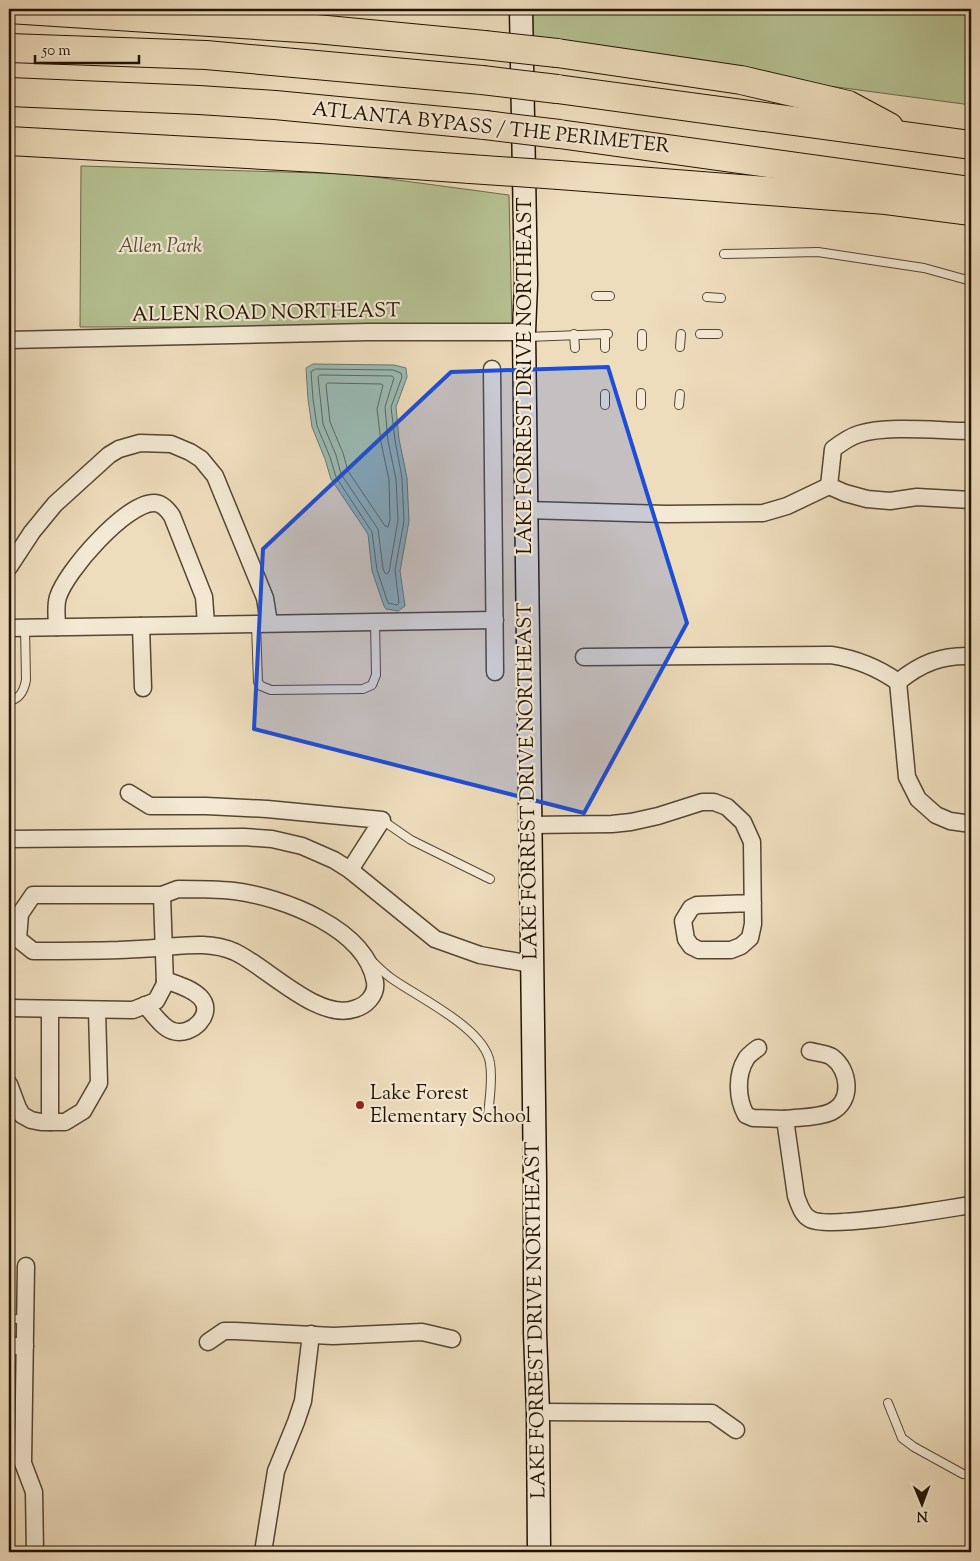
<svg xmlns="http://www.w3.org/2000/svg" width="980" height="1561" font-family="'Sorts Mill Goudy',serif">
<rect width="100%" height="100%" fill="#eeddbd"/>
<filter id="stains"><feTurbulence type="fractalNoise" baseFrequency=".004" numOctaves="4"/><feColorMatrix values="0 0 0 0 .2 0 0 0 0 .09 0 0 0 0 .02 0 0 0 .5 -.17"/></filter>
<radialGradient id="worn" r=".72"><stop offset=".6" stop-color="#630" stop-opacity="0"/><stop offset="1" stop-color="#630" stop-opacity=".3"/></radialGradient>
<g fill="#b6c293" stroke="#6c6a4a">
<path d="M 521,9 L 971,9 L 971,105 L 523,45 Z"/>
<path d="M 81,166 L 352,174 L 509,195 L 512,326 L 80,327 Z"/>
</g>
<path fill="#9abbb6" stroke="#6a786e" d="M 313,364 L 394,365 L 406,368 L 407,377 L 396,407 L 399,439 L 407,478 L 409,521 L 400,571 L 405,606 L 398,611 L 386,609 L 384,606 L 372,571 L 368,534 L 331,479 L 325,459 L 312,427 L 308,399 L 306,368 Z"/>
<g fill="none" stroke-linecap="round" stroke-linejoin="round">
<g stroke="#5e675c" stroke-width="1">
<path d="M 316,369 L 393,370 L 401,373 L 402,377 L 391,407 L 395,440 L 402,478 L 404,521 L 395,570 L 399,603 L 397,605 L 388,603 L 377,570 L 372,532 L 336,477 L 330,457 L 317,426 L 313,399 L 311,372 Z"/>
<path d="M 320,375 L 392,376 L 394,378 L 385,407 L 388,441 L 396,479 L 398,520 L 389,572 L 387,574 L 385,573 L 383,569 L 378,529 L 341,474 L 336,455 L 323,424 L 318,377 Z"/>
<path d="M 328,383 L 381,384 L 383,385 L 377,409 L 381,442 L 389,480 L 390,520 L 388,527 L 385,526 L 348,471 L 343,453 L 330,422 L 326,385 Z"/>
</g>
<g stroke="#544631" stroke-width="10">
<g id="lane">
<path d="M 724,254 L 818,252 L 924,268 L 971,281"/>
<path d="M 596,296 L 610,296"/>
<path d="M 707,297 L 721,298"/>
<path d="M 574,334 L 575,348"/>
<path d="M 605,334 L 605,348"/>
<path d="M 700,334 L 718,334"/>
<path d="M 526,337 L 608,334"/>
<path d="M 642,346 L 642,334"/>
<path d="M 680,347 L 681,334"/>
<path d="M 605,394 L 605,405"/>
<path d="M 641,405 L 641,393"/>
<path d="M 679,405 L 680,394"/>
<path d="M 256,624 L 258,682 L 261,686 L 271,690 L 363,689 L 372,685 L 376,675 L 375,622"/>
<path d="M 9,701 C 20,699 24,691 26,680 L 25,628"/>
<path d="M 382,820 L 411,840 L 490,879"/>
<path d="M 371,960 C 377,966 384,973 391,978 C 417,997 485,1028 490,1063 C 493,1081 489,1100 488,1117"/>
<path d="M 9,1319 L 25,1319"/>
<path d="M 888,1403 L 902,1438 L 914,1447 L 963,1474 L 971,1475"/>
</g>
</g>
<g stroke="#544631" stroke-width="19">
<g id="street">
<path d="M 9,340 L 368,332 L 524,332"/>
<path d="M 492,369 L 495,672"/>
<path d="M 971,431 C 940,431 888,425 859,434 C 849,437 841,443 833,449 L 829,486 L 845,493 L 867,499 L 890,501 L 917,497 L 971,500"/>
<path d="M 526,510 L 666,514 L 763,513 L 787,506 L 829,486"/>
<path d="M 9,567 L 32,532 L 55,504 L 109,455 L 119,449 L 140,443 L 171,444 L 190,452 L 201,459 L 215,476 L 265,598 L 269,623"/>
<path d="M 141,626 L 143,688"/>
<path d="M 57,627 C 57,617 55,606 58,597 C 66,571 126,503 154,503 C 162,503 168,510 172,516 L 204,597 L 206,624"/>
<path d="M 9,628 L 495,620"/>
<path d="M 584,657 L 831,655 C 857,659 877,667 898,682"/>
<path d="M 898,682 L 907,777 L 918,799 L 936,815 L 950,821 L 971,824"/>
<path d="M 898,682 C 921,663 942,655 971,656"/>
<path d="M 129,793 L 150,806 L 206,806 L 267,809 L 382,820 L 350,870"/>
<path d="M 530,825 L 612,824 L 631,822 L 658,816 L 702,802 L 714,802 L 727,807 L 743,822 L 752,842 L 753,924 L 750,938 L 741,946 L 731,950 L 699,950 L 691,946 L 686,939 L 683,921 L 691,908 L 697,905 L 753,903"/>
<path d="M 9,839 L 244,837 L 272,839 L 302,846 L 334,860 L 350,870 L 435,939 L 480,955 L 531,964"/>
<path d="M 178,889 C 196,889 215,889 234,891 C 282,897 366,928 375,982 C 377,995 366,1006 354,1009 C 318,1021 267,967 235,952 C 212,942 189,945 165,947 C 150,949 134,949 119,950 C 90,951 61,951 33,951 L 18,939 L 20,914 L 33,895 L 162,895 Z"/>
<path d="M 145,1005 C 153,1013 162,1028 173,1031 C 192,1037 216,1013 200,997 C 191,988 176,984 165,980"/>
<path d="M 9,1008 L 133,1010 L 156,1001 L 165,984 L 162,895"/>
<path d="M 50,1009 L 50,1122"/>
<path d="M 758,1048 C 754,1051 748,1055 746,1059 C 736,1075 737,1099 746,1115 L 753,1118 L 785,1119 L 796,1196 C 799,1204 802,1215 810,1219 C 827,1230 945,1209 971,1205"/>
<path d="M 9,1084 L 18,1108 L 22,1115 L 31,1120 L 41,1122 L 65,1122 L 83,1111 L 99,1083 L 97,1010"/>
<path d="M 785,1119 C 800,1117 818,1118 831,1112 C 853,1102 850,1070 832,1057 C 826,1053 817,1053 810,1051"/>
<path d="M 26,1266 L 23,1463 L 34,1492 L 35,1552"/>
<path d="M 208,1342 L 224,1331 L 235,1331 L 333,1336 L 422,1332 L 452,1339"/>
<path d="M 9,1346 L 25,1346"/>
<path d="M 538,1412 L 712,1413 L 736,1430"/>
<path d="M 263,1552 L 276,1471 L 296,1422 L 303,1401 L 311,1334"/>
</g>
</g>
<g stroke="#211302" stroke-width="25">
<path id="secondary" d="M 521,9 L 526,284 L 524,332 L 535,1180 L 535,1333 L 538,1412 L 539,1552"/>
</g>
<g stroke="#211302" stroke-width="30">
<g id="highway">
<path d="M 9,9 L 316,29 L 484,45"/>
<path d="M 9,48 L 206,55 L 482,80"/>
<path d="M 557,53 L 741,80 L 848,105 L 889,127"/>
<path d="M 557,89 L 971,145"/>
<path d="M 9,92 L 199,100 L 275,105 L 485,125"/>
<path d="M 559,134 L 971,191"/>
<path d="M 9,141 L 318,158 L 470,169"/>
<path d="M 559,175 L 886,200 L 971,211"/>
</g>
</g>
<use href="#lane" stroke="#f4e9d4" stroke-width="8"/>
<use href="#street" stroke="#f4e9d4" stroke-width="16"/>
<use href="#secondary" stroke="#f4e9d4" stroke-width="22"/>
<use href="#highway" stroke="#eeddbd" stroke-width="28"/>
<g stroke="#211302" stroke-width="30" stroke-linecap="butt">
<g id="highway-bridge">
<path d="M 484,45 L 557,53"/>
<path d="M 482,80 L 557,89"/>
<path d="M 485,125 L 559,134"/>
<path d="M 470,169 L 559,175"/>
</g>
</g>
<use href="#highway-bridge" stroke="#eeddbd" stroke-width="28"/>
</g>
<path fill="#1d4ed8" fill-opacity="0.2" stroke="#1d4ed8" stroke-width="4" stroke-linejoin="round" d="M 608,367 L 687,623 L 584,813 L 254,729 L 263,549 L 451,372 Z"/>
<circle fill="#8f2418" stroke="#f4e9d4" stroke-width="2" cx="360" cy="1105" r="5"/>
<g text-anchor="middle" dominant-baseline="central" stroke-width="4.5" stroke-linejoin="round" paint-order="stroke">
<g font-size="20" fill="#211302" stroke="#f4e9d4">
<text transform="translate(491 129) rotate(6)">ATLANTA BYPASS / THE PERIMETER</text>
<text transform="translate(266 314) rotate(-1)">ALLEN ROAD NORTHEAST</text>
<text transform="translate(526 376) rotate(-90)">LAKE FORREST DRIVE NORTHEAST</text>
<text transform="translate(529 781) rotate(-91)">LAKE FORREST DRIVE NORTHEAST</text>
<text transform="translate(537 1320) rotate(-91)">LAKE FORREST DRIVE NORTHEAST</text>
</g>
<g font-size="20" font-style="italic" fill="#555035" stroke="#f4e9d4">
<text x="160" y="247">Allen Park</text>
</g>
<g font-size="20" fill="#211302" stroke="#f4e9d4" text-anchor="start">
<text x="370" y="1094">Lake Forest<tspan x="370" dy="23">Elementary School</tspan></text>
</g>
</g>
<rect width="980" height="1561" fill="none" stroke="#eeddbd" stroke-width="30"/>
<rect x="10" y="10" width="960" height="1541" fill="none" stroke="#211302" stroke-width="2.5"/>
<rect x="15" y="15" width="950" height="1531" fill="none" stroke="#211302"/>
<g transform="translate(922 1504) rotate(179)" stroke="#f4e9d4" stroke-width="4" paint-order="stroke">
<path d="M0-4L9 19L0 12L-9 19Z" fill="#211302"/>
<text y="-8" font-size="14" font-weight="bold" text-anchor="middle" fill="#211302">N</text>
</g>
<path d="M35 55v8h104v-8" fill="none" stroke="#211302" stroke-width="2.5"/>
<text x="42" y="55" font-size="15" fill="#211302" stroke="#f4e9d4" stroke-width="4" paint-order="stroke">50 m</text>
<rect width="100%" height="100%" filter="url(#stains)"/>
<rect width="100%" height="100%" fill="url(#worn)"/>
</svg>
